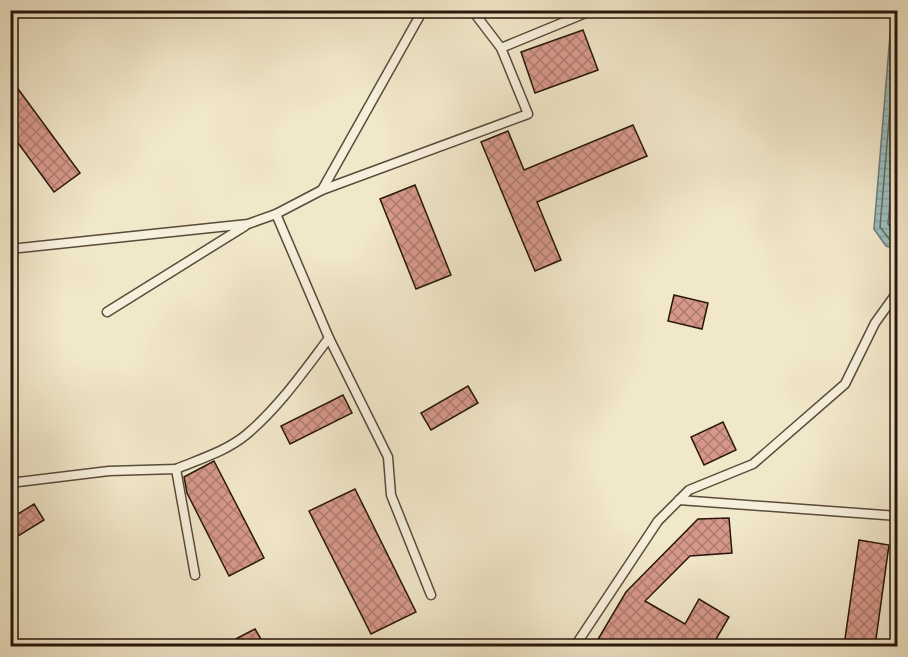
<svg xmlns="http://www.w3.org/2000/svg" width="908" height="657" font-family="Alegreya,serif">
<defs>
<pattern id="water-rules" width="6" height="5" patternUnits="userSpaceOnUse" patternTransform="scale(1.5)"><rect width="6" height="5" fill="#9cbebd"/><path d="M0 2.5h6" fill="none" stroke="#86a3a1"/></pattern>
<pattern id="building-cross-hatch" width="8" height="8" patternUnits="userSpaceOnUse" patternTransform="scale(1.5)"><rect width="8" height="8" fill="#d6988a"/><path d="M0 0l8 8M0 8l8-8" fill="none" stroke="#ae7b6f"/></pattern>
</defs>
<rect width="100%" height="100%" fill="#f1e7c9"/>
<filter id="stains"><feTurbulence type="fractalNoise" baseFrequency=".00333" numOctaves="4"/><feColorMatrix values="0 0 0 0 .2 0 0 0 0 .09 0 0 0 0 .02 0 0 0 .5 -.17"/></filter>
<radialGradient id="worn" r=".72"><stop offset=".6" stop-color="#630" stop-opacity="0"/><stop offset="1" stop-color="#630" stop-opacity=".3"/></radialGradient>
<path fill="url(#water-rules)" stroke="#6e7b75" stroke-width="1.5" d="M 892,11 L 898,11 L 897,249 L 886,246 L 874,229 Z"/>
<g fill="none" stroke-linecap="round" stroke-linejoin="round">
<g stroke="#626a64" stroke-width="1.5">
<path d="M 898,14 L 880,227 L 890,240 L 898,243"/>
<path d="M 898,122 L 888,224 L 898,235"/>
</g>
</g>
<g fill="url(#building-cross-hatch)" stroke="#28170a" stroke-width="1.5">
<path d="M 583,30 L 598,70 L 535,93 L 521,52 Z"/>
<path d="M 10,78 L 80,173 L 54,192 L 10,132 Z"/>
<path d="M 633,125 L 647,156 L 537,202 L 561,260 L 535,271 L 481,142 L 508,131 L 524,170 Z"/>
<path d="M 415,185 L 451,275 L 416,289 L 380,199 Z"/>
<path d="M 674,295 L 708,303 L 702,329 L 668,321 Z"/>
<path d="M 468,386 L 478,403 L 431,430 L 421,413 Z"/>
<path d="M 343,395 L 352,413 L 290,444 L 281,426 Z"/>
<path d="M 723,422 L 736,450 L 704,465 L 691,437 Z"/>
<path d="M 214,461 L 264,558 L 229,576 L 187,493 L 184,477 Z"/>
<path d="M 355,489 L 416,612 L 371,634 L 309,511 Z"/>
<path d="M 34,504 L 44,520 L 10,541 L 10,519 Z"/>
<path d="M 729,518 L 732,553 L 690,556 L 645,601 L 685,624 L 699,599 L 729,617 L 712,646 L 594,646 L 626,592 L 698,519 Z"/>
<path d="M 859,540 L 889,545 L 875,646 L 844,646 Z"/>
<path d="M 255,629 L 265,646 L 222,646 Z"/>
</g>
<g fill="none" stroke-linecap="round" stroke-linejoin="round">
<g stroke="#5a4b3a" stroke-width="11">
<g id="lane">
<path d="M 472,10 L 501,48 L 593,10"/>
<path d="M 322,190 L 528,114 L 501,48"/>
<path d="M 276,214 L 329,338 L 388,457 L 391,495 L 431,595"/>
<path d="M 10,249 L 248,224 L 276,214 L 322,190 L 423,10"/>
<path d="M 107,312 L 245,226"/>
<path d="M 176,469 C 200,459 227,451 247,434 C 279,407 304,371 329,338"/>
<path d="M 10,483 L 109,471 L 176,469 L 195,575"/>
<path d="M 679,500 L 898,516"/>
<path d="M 575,646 L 658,521 L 689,490 L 753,464 L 845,384 L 875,323 L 898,291"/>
</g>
</g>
<use href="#lane" stroke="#f6efdc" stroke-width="8"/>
</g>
<rect width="908" height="657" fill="none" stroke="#f1e7c9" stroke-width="36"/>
<rect x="12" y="12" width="884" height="633" fill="none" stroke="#28170a" stroke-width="3"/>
<rect x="18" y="18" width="872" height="621" fill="none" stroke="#28170a" stroke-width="1.5"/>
<rect width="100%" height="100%" filter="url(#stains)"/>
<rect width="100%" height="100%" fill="url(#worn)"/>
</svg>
